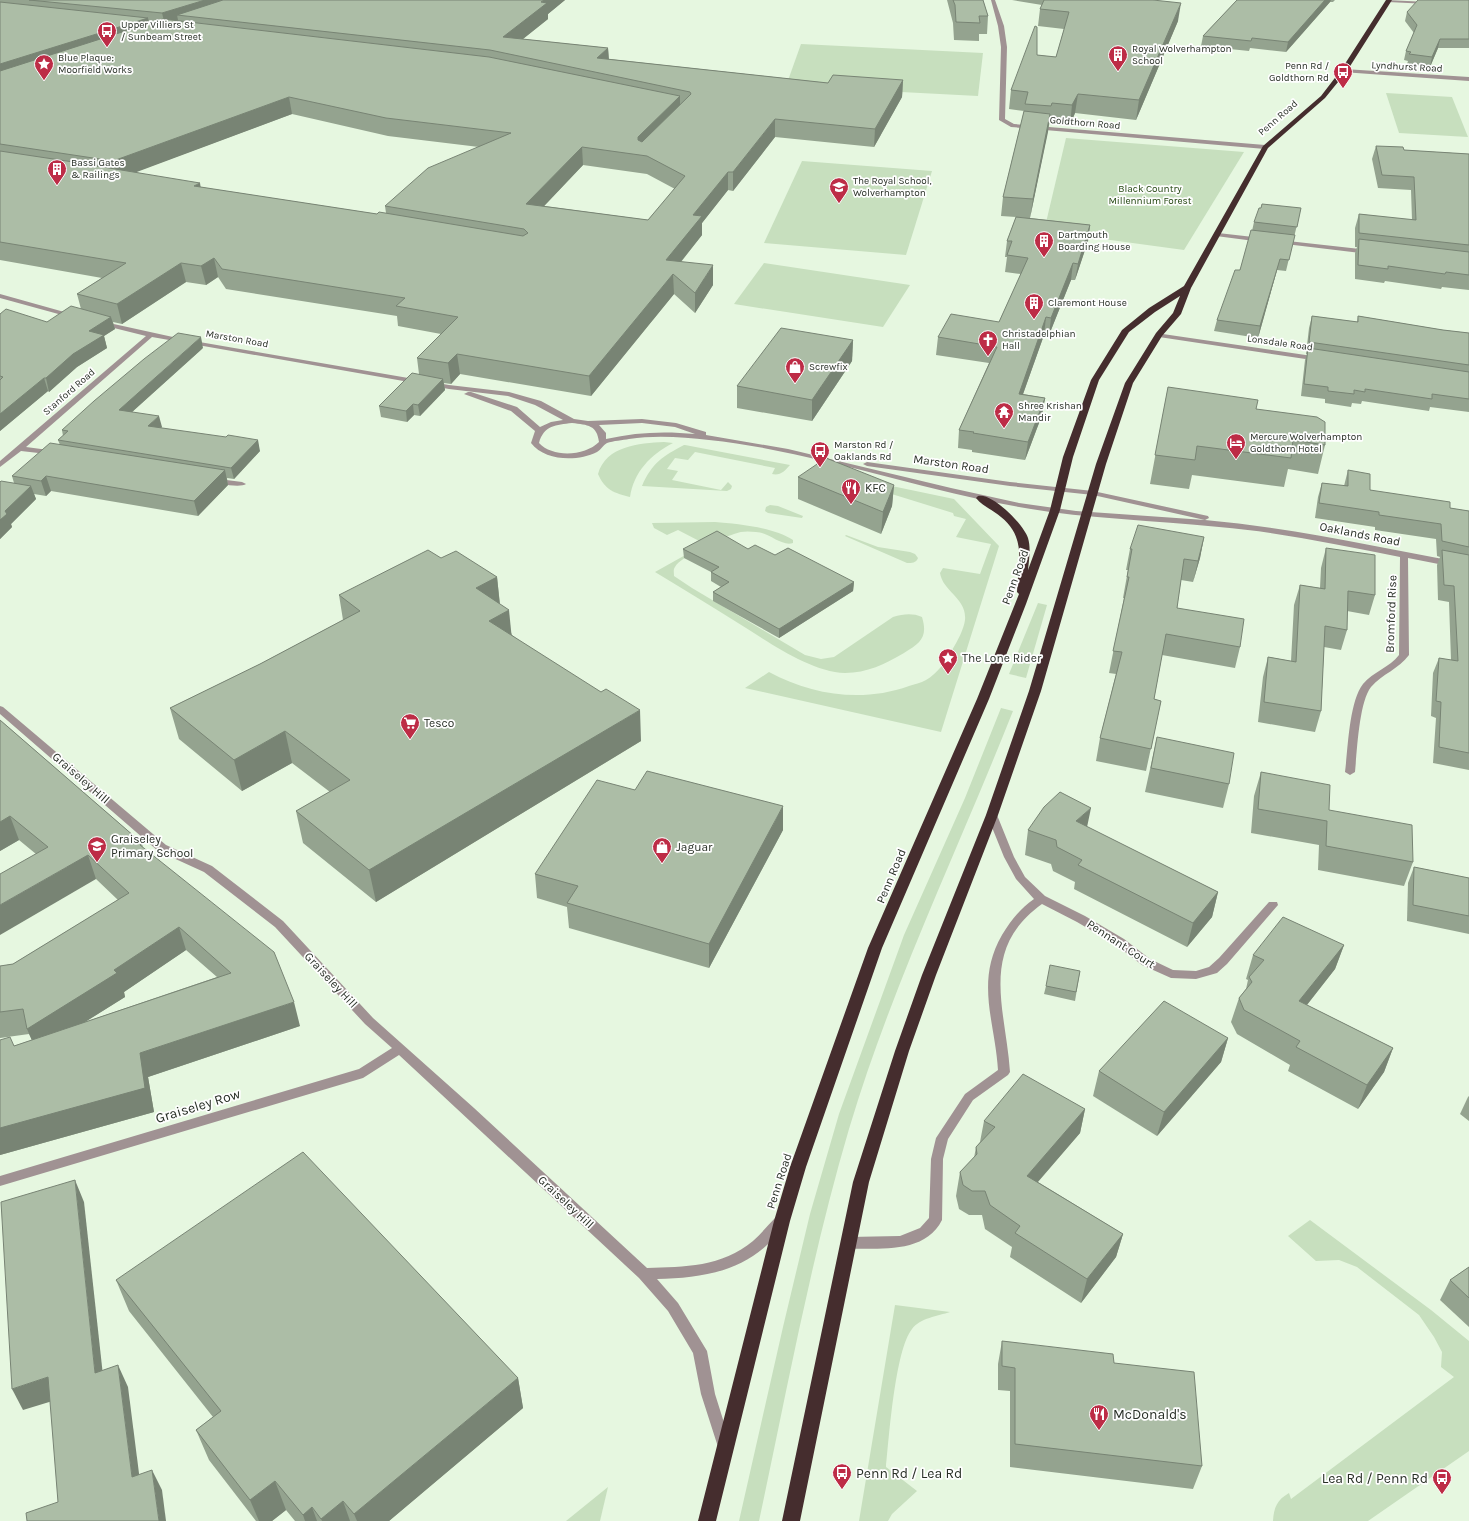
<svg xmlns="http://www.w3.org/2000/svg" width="1469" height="1521" font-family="Karla,sans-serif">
<rect width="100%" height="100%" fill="#e6f7e0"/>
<g fill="#c7dfbe">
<path d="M 801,44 L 983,53 L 978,96 L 786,86 Z"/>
<path d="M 1386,93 L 1452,97 L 1468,137 L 1399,133 Z"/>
<path d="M 1066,138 L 1244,152 L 1184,250 L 1044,231 Z"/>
<path d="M 802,161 L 932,171 L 906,255 L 764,243 Z"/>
<path d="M 764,263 L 910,285 L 883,327 L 734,304 Z"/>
<path d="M 664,442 L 673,443 C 650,455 634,472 630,497 C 614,493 605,490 598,474 C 606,446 639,443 664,442 Z"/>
<path d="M 684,445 L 685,445 L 790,465 C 785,471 780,476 772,474 L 775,468 L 695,452 L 688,460 L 675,458 L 667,469 L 678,471 L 672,480 L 721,490 L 728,482 L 732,486 L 731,489 L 727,491 L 642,486 C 652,463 663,456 684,445 Z"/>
<path d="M 887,485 L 954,499 L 999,546 L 941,732 L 745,688 L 769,672 C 812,695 862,703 909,686 C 914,684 921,683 926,680 C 937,674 946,661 952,650 C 957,642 964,629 965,620 C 967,598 943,592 940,573 L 943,568 L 980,574 L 991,544 L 956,537 L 966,519 L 954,516 L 953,513 L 882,491 Z"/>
<path d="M 770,505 L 778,506 L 803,516 L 802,518 L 768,513 L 765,511 L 766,507 Z"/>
<path d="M 715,522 C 738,524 773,527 793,540 L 793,543 C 782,547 768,532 756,532 C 748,531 741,531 734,534 C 722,538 681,556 675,567 C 673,570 674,572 674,576 L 692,588 L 805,655 L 821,659 L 834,657 L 893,617 C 904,614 912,613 922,617 C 928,637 921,643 904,653 C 885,664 867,673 845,673 C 810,672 767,641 738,623 C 711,606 683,589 655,572 L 705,544 L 678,530 L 667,535 L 654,528 L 652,523 Z"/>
<path d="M 846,535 L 878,547 L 910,552 L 915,554 L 918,558 C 916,563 912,563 907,563 L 845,536 Z"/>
<path d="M 1038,603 L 1047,605 L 1026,678 L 1009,674 Z"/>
<path d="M 1001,708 L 1013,711 C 958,850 892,985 849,1129 C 811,1258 787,1390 759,1521 L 739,1521 L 783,1327 L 810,1214 L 839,1114 L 904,935 L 965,798 Z"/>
<path d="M 1310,1220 L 1431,1310 L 1469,1341 L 1469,1451 L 1368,1521 L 1273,1521 C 1274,1507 1277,1500 1289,1493 L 1291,1499 L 1454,1377 L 1441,1367 L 1442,1352 L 1434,1337 L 1419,1315 L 1357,1267 L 1339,1260 L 1316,1261 L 1288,1236 Z"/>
<path d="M 895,1305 L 950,1312 C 938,1316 920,1318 912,1329 C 895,1350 889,1438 886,1467 L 917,1491 L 892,1514 L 888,1521 L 859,1521 Z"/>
<path d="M 608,1487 L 600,1521 L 566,1521 Z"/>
</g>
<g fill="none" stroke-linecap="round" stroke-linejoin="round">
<g fill="#a09293" fill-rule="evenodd">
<path d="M 991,0 L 995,0 L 1004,26 L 1007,47 L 1005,119 L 1014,124 L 1265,145 L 1268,147 L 1265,149 L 1011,127 L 999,120 L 1001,47 L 998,26 Z"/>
<path d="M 1386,0 L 1428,2 L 1430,3 L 1428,4 L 1388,2 Z"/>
<path d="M 1344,69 L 1469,77 L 1469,81 L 1342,72 L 1342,70 Z"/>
<path d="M 1218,233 L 1262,238 L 1265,240 L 1262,242 L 1216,236 L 1216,234 Z"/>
<path d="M 1279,240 L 1369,250 L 1372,252 L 1369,254 L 1277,243 L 1276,242 Z"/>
<path d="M 0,294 L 75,315 L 76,316 L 73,318 L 0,298 Z"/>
<path d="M 100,321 L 182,339 L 449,385 L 509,392 L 541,401 L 574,419 L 588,421 L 642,419 L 676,423 L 706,432 L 706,435 L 788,449 L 951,488 L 1019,503 L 1076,511 L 1205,520 L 1093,495 L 1010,486 L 867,466 L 863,464 L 867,462 L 1010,482 L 1093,491 L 1208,516 L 1209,518 L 1205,520 C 1294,528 1381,548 1469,564 L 1469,570 L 1408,558 L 1409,655 C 1399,669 1382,674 1371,687 C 1359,702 1357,752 1355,772 L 1350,775 L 1345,772 C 1348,749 1349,702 1363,684 C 1373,672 1390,667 1399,655 L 1400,557 C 1340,545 1280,532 1219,527 C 1152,520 1085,519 1019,507 C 916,489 813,451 709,440 C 683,437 655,435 629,439 C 623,440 613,441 607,443 C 603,445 601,450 597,452 C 577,462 545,461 531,443 L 535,431 L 511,411 L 464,394 L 468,392 L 471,392 L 517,407 L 540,427 L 551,422 L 563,420 L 535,405 L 508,396 L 449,389 L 152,337 L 26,447 L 56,451 L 56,455 L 21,451 L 0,467 L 0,461 L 146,336 L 98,324 L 96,323 ZM 572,423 C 588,425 597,425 599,442 C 585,456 553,458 539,443 C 544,425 556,425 572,423 ZM 642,423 L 675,427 L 695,434 C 665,431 636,432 606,439 L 606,433 L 599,425 Z"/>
<path d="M 1156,333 L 1319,357 L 1323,359 L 1319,361 L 1159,337 L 1156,337 Z"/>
<path d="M 211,478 L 242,482 L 246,484 C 241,488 215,484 210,480 Z"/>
<path d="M 0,706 L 3,707 L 166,845 L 212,866 L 283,921 L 373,1018 L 474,1108 L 647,1268 C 684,1267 722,1267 753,1241 C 761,1234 768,1225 776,1217 L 781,1215 L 786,1217 L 788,1221 C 784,1227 779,1233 774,1238 C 743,1272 701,1278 657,1279 L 678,1303 L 707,1351 L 715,1394 L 731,1445 L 729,1450 L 724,1452 L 719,1450 L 701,1394 L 693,1353 L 668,1311 L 639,1278 L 399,1055 L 363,1078 L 0,1186 L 0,1176 L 359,1069 L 392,1048 L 365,1024 L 275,927 L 204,872 L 158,851 L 0,714 Z"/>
<path d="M 992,811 L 996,813 L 997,815 L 1014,857 L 1025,877 L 1045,896 L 1085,916 L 1124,939 L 1150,959 L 1173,970 L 1196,971 L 1209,967 L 1219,958 L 1269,902 L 1277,902 L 1278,905 L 1227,964 L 1217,973 L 1196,979 L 1171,978 L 1142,965 L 1116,945 L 1077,922 L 1042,904 C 978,950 1006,1009 1010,1072 L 1008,1075 L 973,1100 L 948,1139 L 943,1159 L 942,1220 C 925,1254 880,1248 849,1249 L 844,1247 L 842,1243 L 844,1239 L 849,1237 L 900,1236 L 920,1228 L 929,1218 L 931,1159 L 936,1138 L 965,1094 L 998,1070 C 995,1021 975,982 1002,935 C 1011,920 1020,909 1034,899 L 1016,879 L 1004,857 L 987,815 L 988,813 Z"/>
</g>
<path fill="#452d2e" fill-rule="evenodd" d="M 1386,0 L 1392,0 L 1347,71 L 1325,98 L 1268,148 L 1191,288 L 1181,314 L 1162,336 L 1133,383 L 1106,464 L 1041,691 L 998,815 L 936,975 L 909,1051 L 869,1182 L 800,1521 L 782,1521 L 853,1182 L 895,1051 L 922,975 L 986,815 L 1029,691 L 1096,464 L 1125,383 L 1156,333 L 1173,313 L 1180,296 L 1155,312 L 1129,332 L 1099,380 L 1073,457 L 1060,510 L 1026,604 L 989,699 L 882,948 L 806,1167 L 790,1221 L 716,1521 L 698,1521 L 774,1221 L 790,1167 L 868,948 L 977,699 L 1019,594 L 1017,592 C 1018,563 1027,538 1001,517 C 993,510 982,506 976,498 L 978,496 C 992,492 1024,525 1028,538 C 1031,548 1029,560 1028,570 L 1050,510 L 1063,457 L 1091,380 L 1122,330 L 1149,308 L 1184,286 L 1263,146 L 1321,96 L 1341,70 Z"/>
</g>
<g fill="#94a38f" fill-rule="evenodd">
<path d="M 0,0 L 565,0 L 548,14 L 548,19 L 523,39 L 608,48 L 609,59 L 828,83 L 903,80 L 902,97 L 874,147 L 775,137 L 733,191 L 728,190 L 702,223 L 702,235 L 681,262 L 713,285 L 695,313 L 674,294 L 591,396 L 460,374 L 451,384 L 444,383 L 445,390 L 420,416 L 414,415 L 407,422 L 381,417 L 379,406 L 419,374 L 417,358 L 441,334 L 398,326 L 397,316 L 226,289 L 218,277 L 206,285 L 186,282 L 122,324 L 113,322 L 115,329 L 104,336 L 107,348 L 77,367 L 49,392 L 48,391 L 0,431 L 0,314 L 47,322 L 81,309 L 77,294 L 102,278 L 0,260 ZM 292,114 L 388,136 L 479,147 L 385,206 L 386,213 L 377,214 L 200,187 L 135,172 ZM 583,165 L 647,174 L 675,189 L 648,220 L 544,206 Z"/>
<path d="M 947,0 L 983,0 L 988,16 L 987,34 L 979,34 L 979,41 L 954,40 L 953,23 Z"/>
<path d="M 1012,0 L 1153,0 L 1178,21 L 1136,120 L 1075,113 L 1070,125 L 1050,122 L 1049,125 L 1030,218 L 1090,225 L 1088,241 L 1075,280 L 1071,280 L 1049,335 L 1044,335 L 1023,394 L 1045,398 L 1042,415 L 1025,460 L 972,452 L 972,450 L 958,448 L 959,430 L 989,363 L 936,355 L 938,337 L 999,322 L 1021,274 L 1005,272 L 1007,257 L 1005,257 L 1007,241 L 1016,217 L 1001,216 L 1003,197 L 1024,111 L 1009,109 L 1011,90 L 1037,55 L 1056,57 L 1064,29 L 1038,26 L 1040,9 L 1042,5 Z"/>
<path d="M 1237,0 L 1335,0 L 1333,2 L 1330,2 L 1286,52 L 1250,48 L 1249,51 L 1201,46 L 1203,36 Z"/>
<path d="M 1469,0 L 1469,48 L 1438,48 L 1430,67 L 1407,64 L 1408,61 L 1404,60 L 1406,51 L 1414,33 L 1405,21 L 1407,12 Z"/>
<path d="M 1376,146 L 1404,150 L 1469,154 L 1469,290 L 1442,287 L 1441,289 L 1385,281 L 1384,283 L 1355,279 L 1355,253 L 1357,247 L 1355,247 L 1355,228 L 1359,214 L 1412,220 L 1411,190 L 1378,188 L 1372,159 Z"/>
<path d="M 1301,208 L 1286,271 L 1277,270 L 1258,338 L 1214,331 L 1217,320 L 1240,270 L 1252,231 L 1254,222 Z"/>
<path d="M 1312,316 L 1357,322 L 1358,316 L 1443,330 L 1469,333 L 1469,412 L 1430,407 L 1429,411 L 1362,401 L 1361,404 L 1352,403 L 1351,407 L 1325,403 L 1325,399 L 1301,396 L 1305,360 L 1307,354 L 1306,354 L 1309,328 Z"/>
<path d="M 853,340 L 852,361 L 812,421 L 737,408 L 737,386 Z"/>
<path d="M 203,348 L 132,412 L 162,427 L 161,428 L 260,451 L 234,479 L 227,478 L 228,485 L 198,516 L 51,491 L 46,496 L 34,494 L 36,499 L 11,524 L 12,527 L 0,539 L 0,482 L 14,483 L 12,476 L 60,445 L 58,440 L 63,436 L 62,430 Z"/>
<path d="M 1168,387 L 1256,409 L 1325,445 L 1318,474 L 1288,469 L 1284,487 L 1192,475 L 1189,489 L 1150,484 Z"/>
<path d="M 1348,470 L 1370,490 L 1450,508 L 1469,511 L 1469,770 L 1433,763 L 1436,718 L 1431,716 L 1433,673 L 1439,658 L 1451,660 L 1449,602 L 1438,600 L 1437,565 L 1440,557 L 1437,556 L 1436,539 L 1375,530 L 1375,527 L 1315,518 L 1318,497 L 1322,483 L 1344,486 Z"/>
<path d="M 798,477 L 894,485 L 892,506 L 881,534 L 798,499 Z"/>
<path d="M 1204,537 L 1200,558 L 1193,582 L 1181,580 L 1177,608 L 1240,647 L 1235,668 L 1162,655 L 1154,699 L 1161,701 L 1146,771 L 1096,761 L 1100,738 L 1116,674 L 1109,673 L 1124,598 L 1123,598 L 1128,570 L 1126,570 L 1130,549 Z"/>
<path d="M 1326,548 L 1375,595 L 1369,615 L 1347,611 L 1347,630 L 1341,650 L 1324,647 L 1321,711 L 1315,732 L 1258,722 L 1263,677 L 1268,657 L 1291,661 L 1294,605 L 1300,585 L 1320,588 L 1321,568 Z"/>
<path d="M 683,549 L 748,549 L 775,555 L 854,582 L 853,591 L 779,638 L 713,601 L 713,592 L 721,587 L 711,581 L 711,572 L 684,558 Z"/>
<path d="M 441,558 L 497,577 L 500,604 L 512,635 L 641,741 L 376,902 L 303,843 L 296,811 L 330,792 L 292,763 L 242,791 L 179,739 L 170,708 L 260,664 L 343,620 L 339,595 Z"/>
<path d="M 0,720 L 142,843 L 143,848 L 300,1026 L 148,1077 L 154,1112 L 0,1155 L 0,1040 L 14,1046 L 32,1040 L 29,1034 L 0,1038 L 0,966 L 13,964 L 118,900 L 96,879 L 36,854 L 19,840 L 0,851 ZM 186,950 L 217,977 L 85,1022 L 125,997 L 124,992 Z"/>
<path d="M 1157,737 L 1229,784 L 1223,808 L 1145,792 Z"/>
<path d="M 1261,772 L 1329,810 L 1413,862 L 1404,886 L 1318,870 L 1319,845 L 1251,833 L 1254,796 Z"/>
<path d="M 635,790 L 783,830 L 709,968 L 569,928 L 567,907 L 537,898 L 535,874 Z"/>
<path d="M 1087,827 L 1218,892 L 1212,917 L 1187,947 L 1074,889 L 1075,882 L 1053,871 L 1051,864 L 1025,855 L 1028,830 Z"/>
<path d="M 1414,867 L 1469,878 L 1469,934 L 1407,921 L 1408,883 Z"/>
<path d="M 1344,945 L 1335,969 L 1307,1005 L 1393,1048 L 1384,1072 L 1358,1109 L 1288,1071 L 1290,1065 L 1237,1034 L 1231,1022 L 1239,998 L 1246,989 L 1248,980 L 1246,979 L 1253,955 Z"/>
<path d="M 1080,971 L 1075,1001 L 1044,994 L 1046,986 Z"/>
<path d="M 1228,1038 L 1221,1062 L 1157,1136 L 1093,1096 L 1099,1071 Z"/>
<path d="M 1469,1096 L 1469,1121 L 1460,1114 L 1468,1097 Z"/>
<path d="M 1085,1109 L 1080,1133 L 1038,1182 L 1123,1234 L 1116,1257 L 1081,1303 L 1010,1257 L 1012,1247 L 985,1229 L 982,1215 L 969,1215 L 959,1209 L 956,1196 L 960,1172 L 974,1158 L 976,1147 L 980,1142 L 984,1121 Z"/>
<path d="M 1469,1267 L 1469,1327 L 1440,1300 L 1450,1280 Z"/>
<path d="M 116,1280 L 518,1378 L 523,1408 L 389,1521 L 295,1521 L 286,1510 L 272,1521 L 256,1521 L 209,1460 L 196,1430 L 213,1417 L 129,1311 Z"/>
<path d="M 1002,1341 L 1114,1363 L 1202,1466 L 1193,1489 L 1010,1467 L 1010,1391 L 998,1390 L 998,1364 Z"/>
</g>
<g fill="#788474">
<path d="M 205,0 L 257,0 L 177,15 L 179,25 L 166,29 L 162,13 Z"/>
<path d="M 544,0 L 565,0 L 548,14 L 548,19 L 505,53 L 503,37 Z"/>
<path d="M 1325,0 L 1331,0 L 1330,2 L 1286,52 L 1288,42 Z"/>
<path d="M 1181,3 L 1178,21 L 1136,120 L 1139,100 Z"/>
<path d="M 148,18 L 152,34 L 0,82 L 0,64 Z"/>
<path d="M 1440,39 L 1438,48 L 1430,67 L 1432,57 Z"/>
<path d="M 608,48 L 609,64 L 597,58 Z"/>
<path d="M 903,80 L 902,97 L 874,147 L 875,129 Z"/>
<path d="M 1078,94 L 1075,113 L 1070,125 L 1072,105 Z"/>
<path d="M 680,96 L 680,113 L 638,155 L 638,137 Z"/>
<path d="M 289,97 L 292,114 L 118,179 L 113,161 Z"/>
<path d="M 1050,114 L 1048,132 L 1030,218 L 1033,199 Z"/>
<path d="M 775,119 L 775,137 L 733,191 L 733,172 Z"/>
<path d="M 582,147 L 583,165 L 528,223 L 526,204 Z"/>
<path d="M 728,172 L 728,190 L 702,223 L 702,235 L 667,279 L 666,260 L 693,215 Z"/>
<path d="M 200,183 L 203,201 L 194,186 Z"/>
<path d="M 1090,225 L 1088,241 L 1075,280 L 1078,264 Z"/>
<path d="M 214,258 L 218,277 L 206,285 L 201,266 Z"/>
<path d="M 1280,259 L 1277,270 L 1258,338 L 1260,326 Z"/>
<path d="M 181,263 L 186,282 L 122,324 L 117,304 Z"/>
<path d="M 1073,263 L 1071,280 L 1049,335 L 1051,318 Z"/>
<path d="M 713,265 L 713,285 L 695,313 L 695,293 Z"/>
<path d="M 673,274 L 674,294 L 591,396 L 589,376 Z"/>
<path d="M 111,317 L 115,329 L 104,336 L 107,348 L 77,367 L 49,392 L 46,378 L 89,331 Z"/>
<path d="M 1046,317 L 1044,335 L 1017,411 L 1019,394 Z"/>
<path d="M 201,337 L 203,348 L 122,421 L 119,410 Z"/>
<path d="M 853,340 L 852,361 L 812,421 L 812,400 Z"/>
<path d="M 457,354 L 460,374 L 451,384 L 448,363 Z"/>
<path d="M 44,378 L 48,391 L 0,431 L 0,414 Z"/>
<path d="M 443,379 L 445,390 L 420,416 L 418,405 Z"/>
<path d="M 1045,398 L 1042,415 L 1025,460 L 1028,442 Z"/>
<path d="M 413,404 L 414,415 L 407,422 L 406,411 Z"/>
<path d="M 159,416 L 162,427 L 151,437 L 148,426 Z"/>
<path d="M 258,440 L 260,451 L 234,479 L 231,468 Z"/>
<path d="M 225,470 L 228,485 L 198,516 L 194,501 Z"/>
<path d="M 46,476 L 51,491 L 46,496 L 41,481 Z"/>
<path d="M 894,485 L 892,506 L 881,534 L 883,512 Z"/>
<path d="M 31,486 L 36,499 L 11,524 L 12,527 L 0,539 L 0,520 L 5,511 Z"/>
<path d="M 1204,537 L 1200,558 L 1193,582 L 1198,561 Z"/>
<path d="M 497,577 L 500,607 L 476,588 Z"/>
<path d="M 854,582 L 853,591 L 779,638 L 779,629 Z"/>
<path d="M 509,610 L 512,640 L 489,621 Z"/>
<path d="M 640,710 L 641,741 L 376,902 L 369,870 Z"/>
<path d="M 285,731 L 292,763 L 242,791 L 234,760 Z"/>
<path d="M 783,806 L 783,830 L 709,968 L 709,944 Z"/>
<path d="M 1091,808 L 1086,832 L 1076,821 Z"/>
<path d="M 10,816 L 19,840 L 0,851 L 0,822 Z"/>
<path d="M 88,855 L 96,879 L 0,935 L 0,905 Z"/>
<path d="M 1218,892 L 1212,917 L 1187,947 L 1193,923 Z"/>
<path d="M 179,927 L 186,950 L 124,992 L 125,997 L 37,1052 L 27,1029 L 114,970 Z"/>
<path d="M 1344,945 L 1335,969 L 1291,1025 L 1299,1001 Z"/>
<path d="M 294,1002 L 300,1026 L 148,1077 L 154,1112 L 0,1155 L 0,1128 L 140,1053 Z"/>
<path d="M 1228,1038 L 1221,1062 L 1157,1136 L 1164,1112 Z"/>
<path d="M 1393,1048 L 1384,1072 L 1358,1109 L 1367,1085 Z"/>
<path d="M 1085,1109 L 1080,1133 L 1022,1200 L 1027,1176 Z"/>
<path d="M 75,1180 L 84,1202 L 105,1394 L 95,1373 Z"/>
<path d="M 1123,1234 L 1116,1257 L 1081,1303 L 1087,1279 Z"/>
<path d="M 118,1365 L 128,1387 L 142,1497 L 132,1477 Z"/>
<path d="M 48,1377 L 59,1399 L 23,1410 L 12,1389 Z"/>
<path d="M 518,1378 L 523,1408 L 389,1521 L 357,1521 L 354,1514 Z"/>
<path d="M 152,1470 L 162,1490 L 166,1521 L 159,1521 Z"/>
<path d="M 275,1481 L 286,1510 L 272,1521 L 259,1521 L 250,1500 Z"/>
<path d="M 343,1501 L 350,1521 L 322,1521 L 321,1519 Z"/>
<path d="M 312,1507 L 317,1521 L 305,1521 L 303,1515 Z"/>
</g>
<g fill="#acbda6" stroke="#788474" fill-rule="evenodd">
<path d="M 29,0 L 205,0 L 162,13 Z"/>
<path d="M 223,0 L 544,0 L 541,2 L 547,3 L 503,37 L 608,48 L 597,58 L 828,83 L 833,75 L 903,80 L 875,129 L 775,119 L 733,172 L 728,172 L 693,215 L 702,216 L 666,260 L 713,265 L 695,293 L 673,274 L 589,376 L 457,354 L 448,363 L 417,358 L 458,317 L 396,306 L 405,298 L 222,269 L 214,258 L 201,266 L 181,263 L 117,304 L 77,294 L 126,263 L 0,242 L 0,151 L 100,166 L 97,166 L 200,183 L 194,186 L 377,214 L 379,212 L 523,236 L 528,233 L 524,229 L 385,206 L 428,168 L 511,133 L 386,118 L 289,97 L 113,161 L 0,144 L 0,71 L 163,19 L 489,57 L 680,96 L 638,137 L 638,140 L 642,142 L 691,94 L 690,92 L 490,50 L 177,15 ZM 582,147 L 647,156 L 685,176 L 648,220 L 526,204 Z"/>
<path d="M 953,0 L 983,0 L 988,16 L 979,16 L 980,23 L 956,22 L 955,5 Z"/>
<path d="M 1044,0 L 1153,0 L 1181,3 L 1139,100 L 1078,94 L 1072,105 L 1052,103 L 1051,106 L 1025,104 L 1028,92 L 1011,90 L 1035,26 L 1037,27 L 1037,55 L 1056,57 L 1069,12 L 1040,9 Z"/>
<path d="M 1237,0 L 1325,0 L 1288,42 L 1252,38 L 1251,41 L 1203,36 Z"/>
<path d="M 1418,0 L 1469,0 L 1469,39 L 1440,39 L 1432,57 L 1409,54 L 1411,52 L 1406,51 L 1417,25 L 1407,12 Z"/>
<path d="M 0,2 L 148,18 L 0,64 Z"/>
<path d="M 1024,111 L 1050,114 L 1033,199 L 1003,197 Z"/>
<path d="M 1376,146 L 1403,147 L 1404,150 L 1469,154 L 1469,245 L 1359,233 L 1359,214 L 1416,220 L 1414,177 L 1382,175 Z"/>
<path d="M 1262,204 L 1301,208 L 1297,227 L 1254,222 L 1259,208 L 1261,208 Z"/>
<path d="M 1016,217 L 1090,225 L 1078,264 L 1073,263 L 1051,318 L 1046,317 L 1019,394 L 1045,398 L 1028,442 L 973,433 L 974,432 L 959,430 L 997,347 L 938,337 L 951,314 L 999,322 L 1028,258 L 1007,255 L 1012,241 L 1007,241 Z"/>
<path d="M 1251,230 L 1295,235 L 1289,260 L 1280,259 L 1260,326 L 1217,320 L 1235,270 L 1240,270 Z"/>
<path d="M 1359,239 L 1469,252 L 1469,275 L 1446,272 L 1445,274 L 1388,266 L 1388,269 L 1358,265 Z"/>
<path d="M 71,306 L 111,317 L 89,331 L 104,335 L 73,354 L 46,378 L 44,378 L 0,414 L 0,380 L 3,377 L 0,376 L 0,314 L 6,309 L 47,322 Z"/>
<path d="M 1312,316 L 1358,322 L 1358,316 L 1443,330 L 1469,333 L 1469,365 L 1309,342 Z"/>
<path d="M 781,328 L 853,340 L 812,400 L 737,386 Z"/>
<path d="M 178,333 L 201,337 L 119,410 L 159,416 L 148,426 L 226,437 L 228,435 L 258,440 L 231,468 L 58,440 L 68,431 L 62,430 L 94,401 L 144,359 Z"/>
<path d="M 1308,348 L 1469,372 L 1469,399 L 1432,394 L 1432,399 L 1365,389 L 1365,392 L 1354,390 L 1354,394 L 1328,391 L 1328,387 L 1304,384 Z"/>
<path d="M 412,373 L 443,379 L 418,405 L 413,404 L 406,411 L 379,406 Z"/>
<path d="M 1168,387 L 1258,400 L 1256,409 L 1317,417 L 1325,422 L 1325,445 L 1293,440 L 1291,458 L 1197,446 L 1195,460 L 1155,455 Z"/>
<path d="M 50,443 L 225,470 L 194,501 L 46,476 L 41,481 L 12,476 Z"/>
<path d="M 826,458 L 894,485 L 883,512 L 798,477 Z"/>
<path d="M 1348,470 L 1370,474 L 1370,490 L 1450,502 L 1450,508 L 1469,511 L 1469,547 L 1442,541 L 1441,524 L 1379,515 L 1379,512 L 1319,503 L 1322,483 L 1348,486 Z"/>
<path d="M 1,481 L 31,486 L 5,511 L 7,514 L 0,520 L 0,482 Z"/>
<path d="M 1138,525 L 1204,537 L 1198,561 L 1184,559 L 1177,608 L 1244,619 L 1240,647 L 1166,634 L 1154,699 L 1161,701 L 1151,749 L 1100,738 L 1122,652 L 1113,651 L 1129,577 L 1127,577 L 1132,549 L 1130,549 Z"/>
<path d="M 717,531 L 748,549 L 755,545 L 775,555 L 788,548 L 854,582 L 779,629 L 713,592 L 729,582 L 711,572 L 719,567 L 683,549 Z"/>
<path d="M 1326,548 L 1375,555 L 1375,595 L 1348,591 L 1347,630 L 1325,626 L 1321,711 L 1264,702 L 1268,657 L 1296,662 L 1300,585 L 1325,589 Z"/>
<path d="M 428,550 L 441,558 L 456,551 L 497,577 L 476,588 L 509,610 L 489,621 L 601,692 L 606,689 L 640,710 L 369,870 L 296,811 L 350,780 L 285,731 L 234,760 L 170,708 L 260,664 L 360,611 L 339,595 Z"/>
<path d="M 1442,550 L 1469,555 L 1469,753 L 1439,747 L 1441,702 L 1436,701 L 1439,658 L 1458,661 L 1454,586 L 1444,585 Z"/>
<path d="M 0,720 L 142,843 L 140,845 L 274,952 L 294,1002 L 140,1053 L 145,1088 L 0,1128 L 0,1040 L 10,1037 L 14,1046 L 231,973 L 179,927 L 114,970 L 117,973 L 27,1029 L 23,1009 L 0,1012 L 0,966 L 13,964 L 129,893 L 88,855 L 0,905 L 0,874 L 48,847 L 10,816 L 0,822 Z"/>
<path d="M 1157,737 L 1234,753 L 1229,784 L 1151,768 Z"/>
<path d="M 647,771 L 783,806 L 709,944 L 567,903 L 578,886 L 535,874 L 597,780 L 635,790 Z"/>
<path d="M 1261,772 L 1330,785 L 1329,810 L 1412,825 L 1413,862 L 1326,846 L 1327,821 L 1258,809 Z"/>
<path d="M 1060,792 L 1091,808 L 1076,821 L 1218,892 L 1193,923 L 1078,865 L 1082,860 L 1057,847 L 1056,840 L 1028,830 L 1044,807 Z"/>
<path d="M 1414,867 L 1469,878 L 1469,916 L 1413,905 Z"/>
<path d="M 1283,917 L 1344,945 L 1299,1001 L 1393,1048 L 1367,1085 L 1296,1047 L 1300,1041 L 1244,1010 L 1239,998 L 1252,982 L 1249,977 L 1264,960 L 1253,955 Z"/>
<path d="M 1050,965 L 1080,971 L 1076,992 L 1046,986 Z"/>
<path d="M 1164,1001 L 1228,1038 L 1164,1112 L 1099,1071 Z"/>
<path d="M 1023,1074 L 1085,1109 L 1027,1176 L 1123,1234 L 1087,1279 L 1015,1233 L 1020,1226 L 990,1205 L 985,1191 L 972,1191 L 963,1185 L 960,1172 L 977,1154 L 976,1147 L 995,1127 L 984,1121 Z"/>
<path d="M 303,1152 L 518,1378 L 354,1514 L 343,1501 L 321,1519 L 312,1507 L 303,1515 L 275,1481 L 250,1500 L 196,1430 L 221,1411 L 116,1280 Z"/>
<path d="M 75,1180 L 95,1373 L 118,1365 L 132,1477 L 152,1470 L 159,1521 L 27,1521 L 26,1513 L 58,1502 L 48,1377 L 12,1389 L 1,1202 Z"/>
<path d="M 1469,1267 L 1469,1298 L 1450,1280 Z"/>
<path d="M 1002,1341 L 1113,1354 L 1114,1363 L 1194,1372 L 1202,1466 L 1015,1444 L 1015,1368 L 1002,1366 Z"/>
</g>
<defs>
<g id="bus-pin" transform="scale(1)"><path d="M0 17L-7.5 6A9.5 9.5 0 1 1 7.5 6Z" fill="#bd2c46" stroke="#fefefe"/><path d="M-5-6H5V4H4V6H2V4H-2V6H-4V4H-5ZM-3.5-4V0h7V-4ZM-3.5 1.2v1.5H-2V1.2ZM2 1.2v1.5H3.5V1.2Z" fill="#fff"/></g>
<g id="building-pin" transform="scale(1)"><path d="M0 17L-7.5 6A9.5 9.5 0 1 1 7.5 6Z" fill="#bd2c46" stroke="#fefefe"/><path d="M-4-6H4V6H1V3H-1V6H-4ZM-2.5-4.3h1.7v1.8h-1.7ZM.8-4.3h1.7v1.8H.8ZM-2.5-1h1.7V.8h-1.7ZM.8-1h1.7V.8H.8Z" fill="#fff"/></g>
<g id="sight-pin" transform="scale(1)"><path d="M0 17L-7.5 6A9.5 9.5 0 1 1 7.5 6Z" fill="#bd2c46" stroke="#fefefe"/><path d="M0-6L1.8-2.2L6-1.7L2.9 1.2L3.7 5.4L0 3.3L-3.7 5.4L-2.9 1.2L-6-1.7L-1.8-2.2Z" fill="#fff"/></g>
<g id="school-pin" transform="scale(1)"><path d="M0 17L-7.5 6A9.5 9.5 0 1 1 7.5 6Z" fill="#bd2c46" stroke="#fefefe"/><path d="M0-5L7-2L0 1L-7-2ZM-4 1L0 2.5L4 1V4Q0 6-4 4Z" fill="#fff"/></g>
<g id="church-pin" transform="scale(1)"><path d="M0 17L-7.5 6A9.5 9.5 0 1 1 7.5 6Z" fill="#bd2c46" stroke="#fefefe"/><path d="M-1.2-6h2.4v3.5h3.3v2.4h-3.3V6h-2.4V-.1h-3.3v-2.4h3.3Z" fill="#fff"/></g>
<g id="shop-pin" transform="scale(1)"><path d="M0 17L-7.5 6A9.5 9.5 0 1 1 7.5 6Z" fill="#bd2c46" stroke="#fefefe"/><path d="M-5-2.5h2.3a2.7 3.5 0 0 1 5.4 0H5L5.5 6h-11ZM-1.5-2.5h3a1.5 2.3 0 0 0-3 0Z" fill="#fff"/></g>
<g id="temple-pin" transform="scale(1)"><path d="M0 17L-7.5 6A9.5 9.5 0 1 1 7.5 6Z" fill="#bd2c46" stroke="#fefefe"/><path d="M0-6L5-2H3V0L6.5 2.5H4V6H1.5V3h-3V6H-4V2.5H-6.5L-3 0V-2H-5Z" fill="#fff"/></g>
<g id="hotel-pin" transform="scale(1)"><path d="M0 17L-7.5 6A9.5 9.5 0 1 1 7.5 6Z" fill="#bd2c46" stroke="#fefefe"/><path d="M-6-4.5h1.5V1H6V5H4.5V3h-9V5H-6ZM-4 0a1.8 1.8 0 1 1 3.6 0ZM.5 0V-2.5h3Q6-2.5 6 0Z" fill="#fff"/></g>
<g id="restaurant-pin" transform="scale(1)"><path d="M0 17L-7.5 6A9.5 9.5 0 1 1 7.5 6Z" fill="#bd2c46" stroke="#fefefe"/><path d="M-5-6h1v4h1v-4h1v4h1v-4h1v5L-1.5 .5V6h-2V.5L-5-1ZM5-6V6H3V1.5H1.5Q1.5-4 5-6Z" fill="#fff"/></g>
<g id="supermarket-pin" transform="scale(1)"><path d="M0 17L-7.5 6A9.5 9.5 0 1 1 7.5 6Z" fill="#bd2c46" stroke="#fefefe"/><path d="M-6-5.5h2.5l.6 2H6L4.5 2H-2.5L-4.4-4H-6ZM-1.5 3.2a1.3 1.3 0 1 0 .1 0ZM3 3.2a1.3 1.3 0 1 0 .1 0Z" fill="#fff"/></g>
</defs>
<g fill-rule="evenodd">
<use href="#bus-pin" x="107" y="31"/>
<use href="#building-pin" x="1118" y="55"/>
<use href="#sight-pin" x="44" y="64"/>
<use href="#bus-pin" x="1343" y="72"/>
<use href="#building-pin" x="57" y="169"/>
<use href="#school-pin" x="839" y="187"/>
<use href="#building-pin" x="1044" y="241"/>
<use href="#building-pin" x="1034" y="303"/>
<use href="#church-pin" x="988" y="340"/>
<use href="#shop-pin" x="795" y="367"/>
<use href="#temple-pin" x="1004" y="412"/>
<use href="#hotel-pin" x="1236" y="443"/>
<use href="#bus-pin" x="820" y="451"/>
<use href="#restaurant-pin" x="851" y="488"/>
<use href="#sight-pin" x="948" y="658"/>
<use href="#supermarket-pin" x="410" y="723"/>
<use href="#school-pin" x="97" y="846"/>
<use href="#shop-pin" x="662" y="847"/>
<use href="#restaurant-pin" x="1099" y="1414"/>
<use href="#bus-pin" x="842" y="1473"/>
<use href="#bus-pin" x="1442" y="1478"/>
</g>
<g text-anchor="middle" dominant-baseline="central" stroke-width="3.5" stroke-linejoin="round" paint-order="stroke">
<g font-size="10" fill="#282f26" stroke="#fefefe" text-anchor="start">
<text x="121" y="25">Upper Villiers St<tspan x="121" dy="12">/ Sunbeam Street</tspan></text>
<text x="1132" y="49">Royal Wolverhampton<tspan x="1132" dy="12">School</tspan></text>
<text x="58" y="58">Blue Plaque:<tspan x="58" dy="12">Moorfield Works</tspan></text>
<text x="1329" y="66" text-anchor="end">Penn Rd /<tspan x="1329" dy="12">Goldthorn Rd</tspan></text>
<text x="71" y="163">Bassi Gates<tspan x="71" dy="12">&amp; Railings</tspan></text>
<text x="853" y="181">The Royal School,<tspan x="853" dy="12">Wolverhampton</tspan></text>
<text x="1058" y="235">Dartmouth<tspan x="1058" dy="12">Boarding House</tspan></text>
<text x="1048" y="303">Claremont House</text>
<text x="1002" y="334">Christadelphian<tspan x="1002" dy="12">Hall</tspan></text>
<text x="809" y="367">Screwfix</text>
<text x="1018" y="406">Shree Krishan<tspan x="1018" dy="12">Mandir</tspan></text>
<text x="1250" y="437">Mercure Wolverhampton<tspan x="1250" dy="12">Goldthorn Hotel</tspan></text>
<text x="834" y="445">Marston Rd /<tspan x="834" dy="12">Oaklands Rd</tspan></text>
</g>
<g font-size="10" fill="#282f26" stroke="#fefefe">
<text transform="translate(1407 67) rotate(3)">Lyndhurst Road</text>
<text transform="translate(1278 118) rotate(-41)">Penn Road</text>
<text transform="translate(1085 123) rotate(5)">Goldthorn Road</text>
<text transform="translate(237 339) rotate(10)">Marston Road</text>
<text transform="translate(1280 343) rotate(8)">Lonsdale Road</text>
<text transform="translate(69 392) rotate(-41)">Stanford Road</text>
</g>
<g font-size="10" fill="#20440d" stroke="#fefefe">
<text x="1150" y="189">Black Country<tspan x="1150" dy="12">Millennium Forest</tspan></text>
</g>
<g font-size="12" fill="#282f26" stroke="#fefefe">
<text transform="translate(951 464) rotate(8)">Marston Road</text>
<text transform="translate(1360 534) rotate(11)">Oaklands Road</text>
<text transform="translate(1015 577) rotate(-70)">Penn Road</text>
<text transform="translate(1391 614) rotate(-88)">Bromford Rise</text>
<text transform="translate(81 778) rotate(41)">Graiseley Hill</text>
<text transform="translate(891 876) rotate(-67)">Penn Road</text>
<text transform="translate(1121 944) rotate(33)">Pennant Court</text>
<text transform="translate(331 980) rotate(47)">Graiseley Hill</text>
<text transform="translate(779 1181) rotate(-72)">Penn Road</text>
<text transform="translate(566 1202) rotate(43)">Graiseley Hill</text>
</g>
<g font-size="12" fill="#282f26" stroke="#fefefe" text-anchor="start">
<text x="865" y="488">KFC</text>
<text x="962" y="658">The Lone Rider</text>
<text x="424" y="723">Tesco</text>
<text x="111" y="839">Graiseley<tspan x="111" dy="14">Primary School</tspan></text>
<text x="676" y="847">Jaguar</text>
</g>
<g font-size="14" fill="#282f26" stroke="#fefefe">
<text transform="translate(198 1106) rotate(-17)">Graiseley Row</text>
</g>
<g font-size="14" fill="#282f26" stroke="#fefefe" text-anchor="start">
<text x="1113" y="1414">McDonald's</text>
<text x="856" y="1473">Penn Rd / Lea Rd</text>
<text x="1428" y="1478" text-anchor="end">Lea Rd / Penn Rd</text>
</g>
</g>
</svg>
